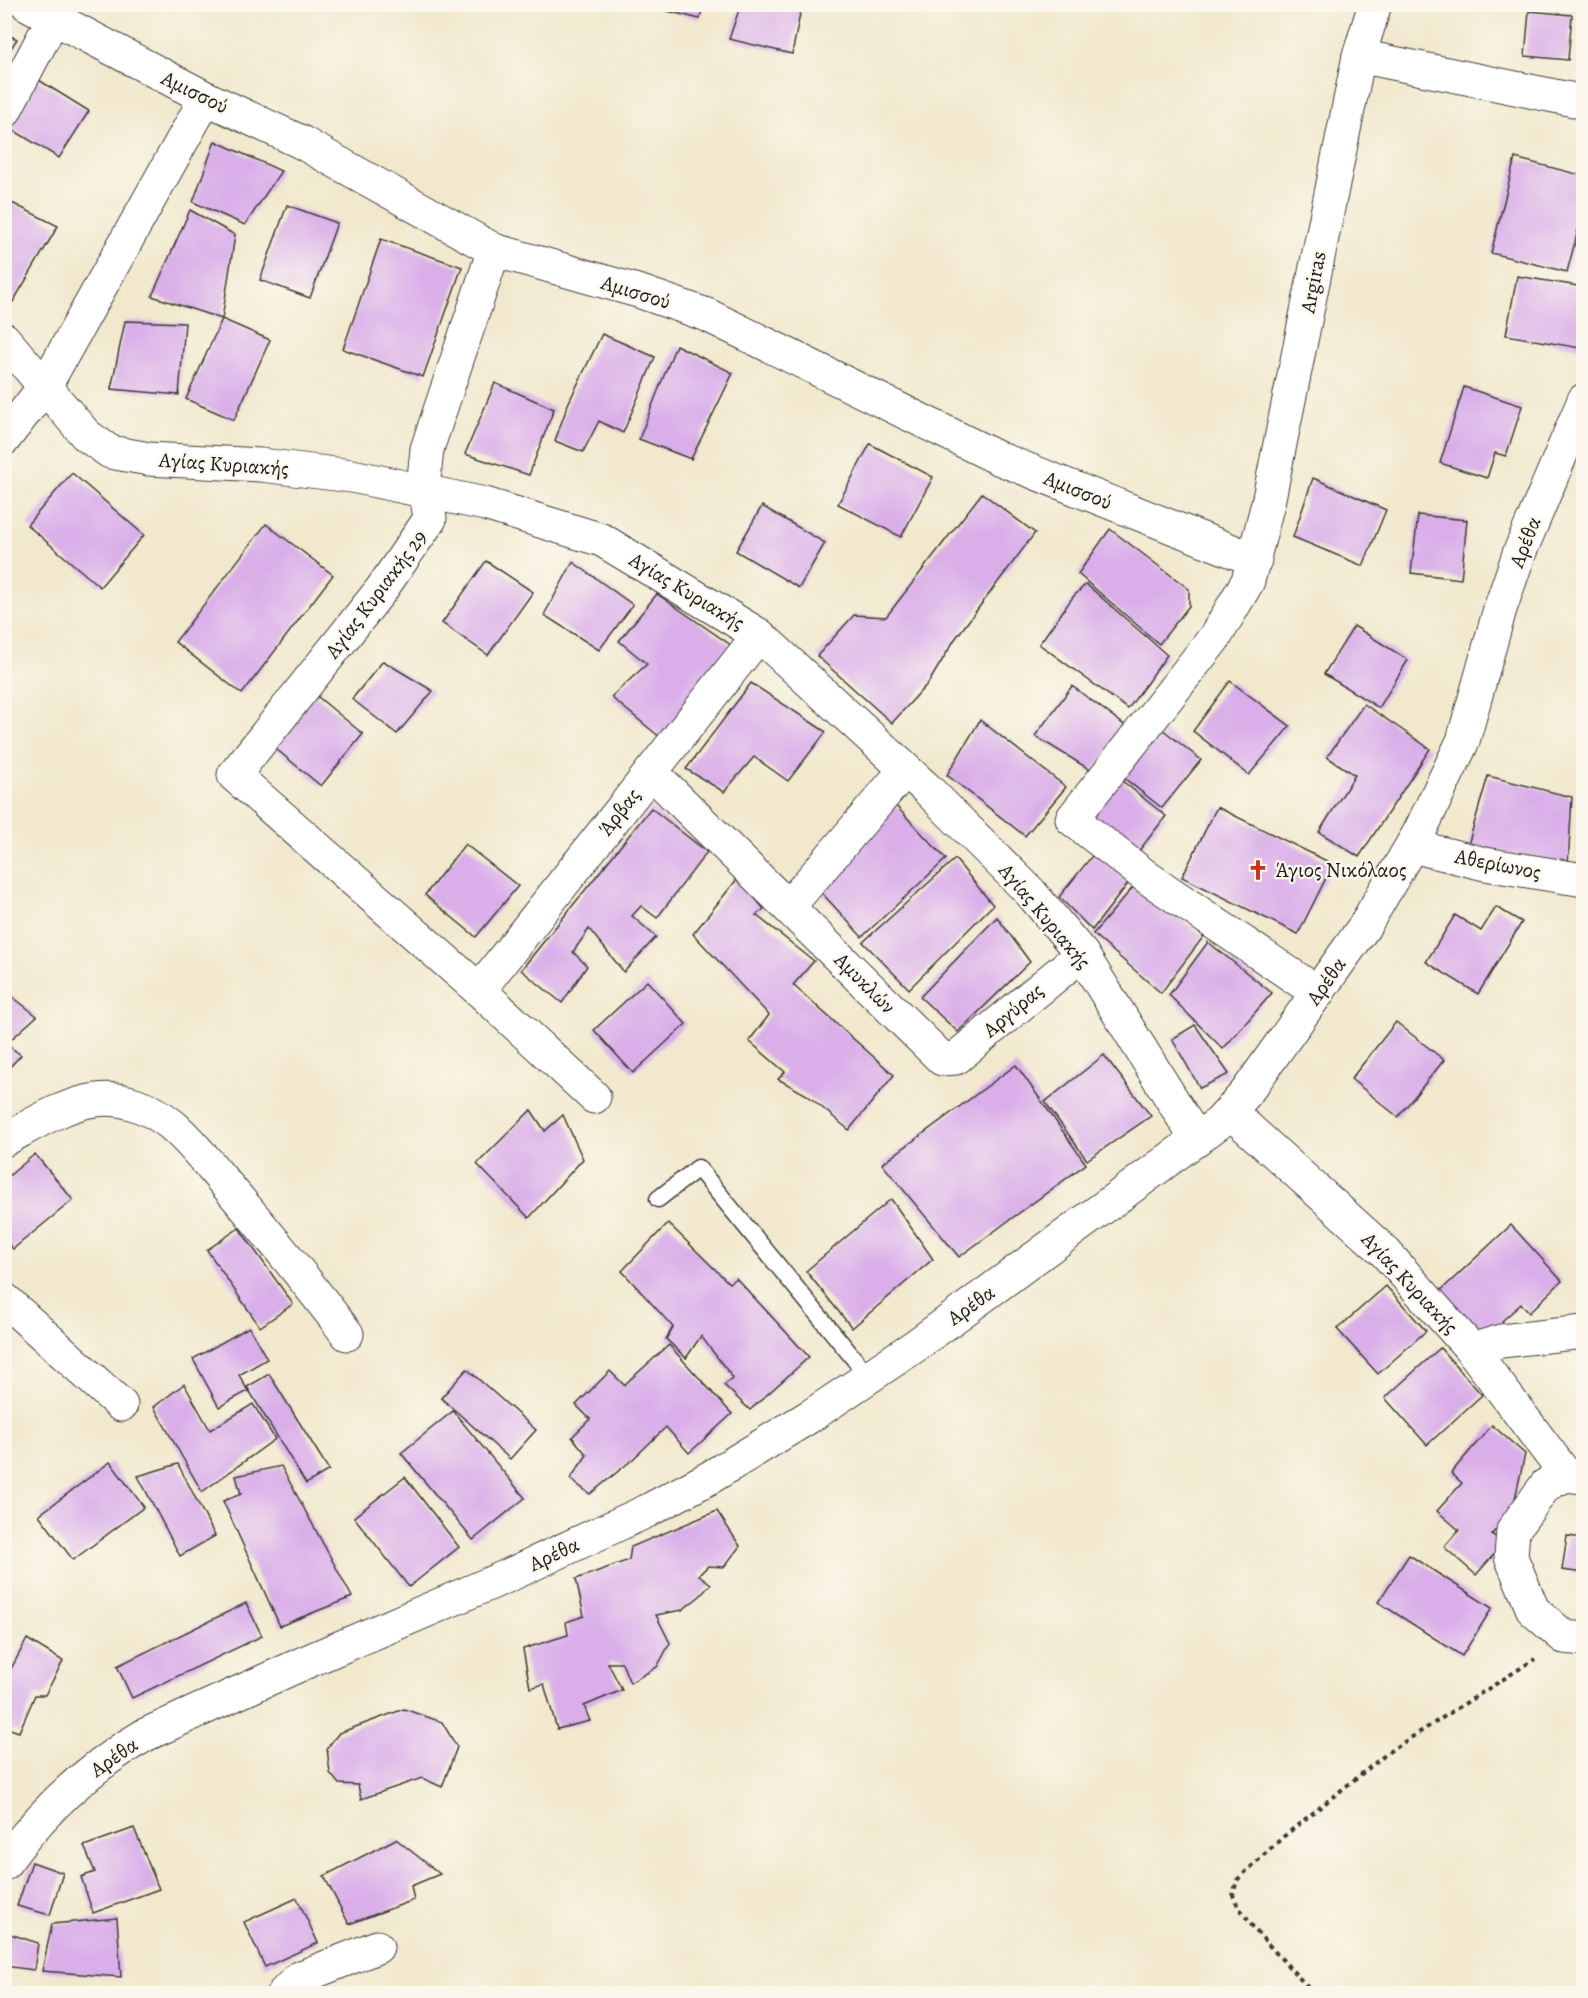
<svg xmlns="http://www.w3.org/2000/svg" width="1588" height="1998" font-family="Alegreya,serif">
<rect width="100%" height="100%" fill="#fbf7ec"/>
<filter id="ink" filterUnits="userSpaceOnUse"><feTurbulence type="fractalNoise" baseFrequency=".0167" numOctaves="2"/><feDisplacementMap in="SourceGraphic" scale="12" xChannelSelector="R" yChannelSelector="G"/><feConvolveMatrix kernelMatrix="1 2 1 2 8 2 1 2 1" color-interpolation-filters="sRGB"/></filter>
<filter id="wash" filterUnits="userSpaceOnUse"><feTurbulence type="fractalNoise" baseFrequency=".008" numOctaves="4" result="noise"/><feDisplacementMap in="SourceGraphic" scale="24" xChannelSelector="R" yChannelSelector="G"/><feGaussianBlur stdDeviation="1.35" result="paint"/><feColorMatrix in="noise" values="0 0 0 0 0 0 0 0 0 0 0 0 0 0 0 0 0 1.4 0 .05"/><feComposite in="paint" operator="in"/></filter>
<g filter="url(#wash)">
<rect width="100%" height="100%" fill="#f1e8cd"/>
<g id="blocks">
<g fill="#d9aee9">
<path d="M 639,4 L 703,4 L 700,19 Z"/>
<path d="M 741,4 L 789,4 L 789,9 L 801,9 L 792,54 L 729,39 Z"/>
<path d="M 1529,11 L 1572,15 L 1568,60 L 1525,56 Z"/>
<path d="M 4,33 L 17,39 L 4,59 Z"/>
<path d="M 37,79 L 89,111 L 59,158 L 8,127 Z"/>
<path d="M 215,141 L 281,171 L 245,225 L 193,202 Z"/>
<path d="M 1515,158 L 1584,176 L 1584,208 L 1567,272 L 1491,253 Z"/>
<path d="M 12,203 L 58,226 L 13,302 L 5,296 L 5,215 Z"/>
<path d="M 287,205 L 337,223 L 310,298 L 260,280 Z"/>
<path d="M 190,210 L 235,235 L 222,319 L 152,296 Z"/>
<path d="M 381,239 L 462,267 L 423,377 L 343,349 Z"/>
<path d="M 1517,276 L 1584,287 L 1584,328 L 1580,348 L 1506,335 Z"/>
<path d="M 222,319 L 270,340 L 234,420 L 186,399 Z"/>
<path d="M 125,321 L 185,323 L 179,395 L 111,389 Z"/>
<path d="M 602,334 L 655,357 L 623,433 L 599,421 L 583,452 L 555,441 L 568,404 Z"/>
<path d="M 676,345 L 733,373 L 691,459 L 639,439 Z"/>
<path d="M 495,383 L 554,409 L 529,475 L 465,454 Z"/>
<path d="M 1464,387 L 1522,406 L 1506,456 L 1495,453 L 1487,478 L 1440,463 Z"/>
<path d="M 870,444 L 933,477 L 901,537 L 838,504 Z"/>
<path d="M 72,473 L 144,535 L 100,587 L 27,525 Z"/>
<path d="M 1313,478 L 1386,510 L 1363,566 L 1293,537 Z"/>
<path d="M 982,493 L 1035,533 L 955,639 L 929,682 L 892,723 L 817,656 L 854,615 L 886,617 Z"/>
<path d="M 762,506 L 825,543 L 799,588 L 736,551 Z"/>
<path d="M 1418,515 L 1467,520 L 1461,579 L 1411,573 Z"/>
<path d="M 266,524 L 333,575 L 242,694 L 175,642 Z"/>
<path d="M 1110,529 L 1189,589 L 1189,606 L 1159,644 L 1078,574 Z"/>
<path d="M 486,561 L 533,592 L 488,655 L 442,623 Z"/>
<path d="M 573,562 L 633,605 L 599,650 L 544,615 Z"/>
<path d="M 1086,584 L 1167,655 L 1128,709 L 1039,644 L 1073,597 Z"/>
<path d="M 657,594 L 735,648 L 661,738 L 611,697 L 647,664 L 619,641 Z"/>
<path d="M 1354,626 L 1408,660 L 1379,708 L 1324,674 Z"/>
<path d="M 383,661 L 433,691 L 397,734 L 352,699 Z"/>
<path d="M 1230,681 L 1290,726 L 1249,775 L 1193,731 Z"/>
<path d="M 751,683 L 826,732 L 788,781 L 754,757 L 724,792 L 686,769 Z"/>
<path d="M 1072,686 L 1127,727 L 1092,771 L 1035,736 Z"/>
<path d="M 312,692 L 363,734 L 321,786 L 270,744 Z"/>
<path d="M 1364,704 L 1430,749 L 1359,857 L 1319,832 L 1355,775 L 1327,757 Z"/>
<path d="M 980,720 L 1066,787 L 1025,836 L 947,775 Z"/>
<path d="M 1157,725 L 1201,760 L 1162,808 L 1119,774 Z"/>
<path d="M 1116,776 L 1166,816 L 1138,852 L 1088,813 Z"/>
<path d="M 1488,776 L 1572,797 L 1568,865 L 1468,845 Z"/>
<path d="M 896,806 L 946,859 L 862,937 L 821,892 Z"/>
<path d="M 1217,807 L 1333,864 L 1298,934 L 1182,877 Z"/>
<path d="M 651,808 L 707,852 L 657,918 L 641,906 L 632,916 L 656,937 L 624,972 L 589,929 L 573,952 L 587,966 L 562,1003 L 521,970 Z"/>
<path d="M 465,844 L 518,886 L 476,937 L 425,895 Z"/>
<path d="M 1096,851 L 1130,881 L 1092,930 L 1059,897 Z"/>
<path d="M 955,859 L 993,905 L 909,989 L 863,942 Z"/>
<path d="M 738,878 L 764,909 L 756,915 L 814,961 L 793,985 L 894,1075 L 849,1130 L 807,1095 L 778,1079 L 785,1072 L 749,1041 L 769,1015 L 693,934 Z"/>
<path d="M 1135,885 L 1204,936 L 1161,993 L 1093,934 Z"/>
<path d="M 1496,907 L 1522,922 L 1478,994 L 1426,962 L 1455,915 L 1481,931 Z"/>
<path d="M 997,917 L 1030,962 L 958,1032 L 920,997 Z"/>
<path d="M 1208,942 L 1272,993 L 1223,1049 L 1169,995 Z"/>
<path d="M 647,981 L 686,1024 L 633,1073 L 594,1030 Z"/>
<path d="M 4,990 L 37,1016 L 6,1044 L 21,1055 L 4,1073 Z"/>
<path d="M 1396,1022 L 1444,1060 L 1398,1117 L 1351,1079 Z"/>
<path d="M 1195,1025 L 1229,1074 L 1200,1088 L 1172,1039 Z"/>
<path d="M 1104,1055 L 1151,1116 L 1087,1160 L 1045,1102 Z"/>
<path d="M 1016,1065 L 1086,1164 L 959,1257 L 882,1164 Z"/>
<path d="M 531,1110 L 545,1131 L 563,1115 L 583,1159 L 529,1218 L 477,1164 Z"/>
<path d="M 35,1154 L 73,1200 L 13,1249 L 4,1239 L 4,1180 Z"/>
<path d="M 891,1199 L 933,1259 L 852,1328 L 806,1271 Z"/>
<path d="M 668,1223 L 729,1283 L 736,1278 L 809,1357 L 750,1410 L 724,1385 L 733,1378 L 701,1336 L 686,1358 L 666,1339 L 673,1327 L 622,1271 Z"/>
<path d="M 1511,1225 L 1562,1281 L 1529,1313 L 1521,1304 L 1502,1321 L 1508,1328 L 1473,1334 L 1437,1294 Z"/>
<path d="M 239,1228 L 293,1304 L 260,1327 L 207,1250 Z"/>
<path d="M 1386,1286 L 1426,1331 L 1378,1374 L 1337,1329 Z"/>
<path d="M 249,1327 L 267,1359 L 239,1375 L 248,1391 L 219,1407 L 193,1359 Z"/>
<path d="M 669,1345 L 732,1414 L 689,1453 L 666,1427 L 632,1460 L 590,1494 L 570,1479 L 587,1455 L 572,1437 L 590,1419 L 576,1405 L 610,1371 L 624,1385 Z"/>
<path d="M 1440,1348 L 1482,1395 L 1427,1445 L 1385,1398 Z"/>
<path d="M 467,1369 L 536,1430 L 510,1459 L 441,1398 Z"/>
<path d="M 269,1374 L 329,1470 L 306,1484 L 247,1387 Z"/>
<path d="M 184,1384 L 210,1430 L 253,1404 L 275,1439 L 202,1492 L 154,1407 Z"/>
<path d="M 453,1411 L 525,1498 L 473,1540 L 401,1453 Z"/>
<path d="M 1492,1425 L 1525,1454 L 1512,1512 L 1492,1534 L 1503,1544 L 1476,1575 L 1444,1547 L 1459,1530 L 1437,1511 L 1462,1483 L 1451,1473 Z"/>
<path d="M 110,1462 L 144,1507 L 73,1560 L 39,1515 Z"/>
<path d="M 178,1464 L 215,1536 L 180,1556 L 138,1476 Z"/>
<path d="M 281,1466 L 352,1597 L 280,1626 L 223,1501 L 241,1494 L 236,1476 Z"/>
<path d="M 405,1477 L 459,1547 L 409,1587 L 354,1517 Z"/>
<path d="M 717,1511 L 740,1546 L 724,1567 L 708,1566 L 699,1575 L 711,1584 L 700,1596 L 682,1610 L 656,1615 L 670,1643 L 657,1667 L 630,1683 L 622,1663 L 608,1663 L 622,1690 L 584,1706 L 590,1721 L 557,1729 L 544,1684 L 530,1688 L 523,1649 L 568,1635 L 566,1622 L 584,1616 L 576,1579 L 629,1560 L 631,1547 Z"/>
<path d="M 1567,1536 L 1584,1538 L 1584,1573 L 1562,1570 Z"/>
<path d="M 1409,1555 L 1492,1608 L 1462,1656 L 1378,1602 Z"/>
<path d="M 246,1603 L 262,1636 L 132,1698 L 117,1666 Z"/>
<path d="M 27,1639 L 63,1661 L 45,1695 L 35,1695 L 19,1732 L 4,1727 L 4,1682 Z"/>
<path d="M 404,1709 L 442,1722 L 457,1747 L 442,1787 L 422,1778 L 361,1799 L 358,1785 L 339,1784 L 330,1773 L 327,1748 L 339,1733 Z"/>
<path d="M 134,1828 L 159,1889 L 93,1913 L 81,1877 L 95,1872 L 84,1846 Z"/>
<path d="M 396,1839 L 440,1874 L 411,1886 L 414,1900 L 349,1924 L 324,1876 Z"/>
<path d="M 32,1862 L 63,1873 L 50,1915 L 17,1906 Z"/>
<path d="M 297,1898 L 318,1943 L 265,1967 L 244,1922 Z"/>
<path d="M 117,1918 L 121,1977 L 42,1971 L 52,1924 Z"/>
<path d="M 4,1932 L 38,1943 L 34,1970 L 4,1966 Z"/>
</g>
</g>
</g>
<g filter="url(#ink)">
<use href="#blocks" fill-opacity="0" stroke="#3c3b37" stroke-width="1.5"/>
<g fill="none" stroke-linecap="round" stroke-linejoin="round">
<g stroke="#3c3b37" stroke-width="19">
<path id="service" d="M 658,1199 L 698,1168 L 869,1377"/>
</g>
<g stroke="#3c3b37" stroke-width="35">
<g id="minor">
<path d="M 27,4 L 206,98 L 301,142 L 494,250 L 641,292 L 707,315 L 998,458 L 1255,560"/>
<path d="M 1359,56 L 1584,102"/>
<path d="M 4,112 L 53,19"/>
<path d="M 494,250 L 427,449 L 424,478 L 430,519 L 381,590 L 234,775 L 479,990 L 594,1097"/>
<path d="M 4,339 L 86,435 L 110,452 L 149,459 L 261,465 L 352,476 L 485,504 L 602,540 L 759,635 L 927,789 L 1031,893 L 1082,954 L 1197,1140"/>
<path d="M 4,439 L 45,386 L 206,98"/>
<path d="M 651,772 L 942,1059 L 956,1058 L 1082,954"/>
<path d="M 1412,846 L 1485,864 L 1584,880"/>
<path d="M 789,906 L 905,770"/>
<path d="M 479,990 L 759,635"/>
<path d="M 1318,993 L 1148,878 L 1072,819 L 1215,637 L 1248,581 L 1268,503 L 1359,56 L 1375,4"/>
<path d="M 1230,1112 L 1384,1251 L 1472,1350 L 1566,1475"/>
<path d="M 4,1140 C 32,1125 64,1104 96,1100 C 123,1096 151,1108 172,1125 C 193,1143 211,1167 230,1189 C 270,1236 309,1284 347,1334"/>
<path d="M 4,1299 L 121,1405"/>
<path d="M 1472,1350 L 1501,1341 L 1584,1332"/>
<path d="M 1584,1477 L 1566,1475 L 1546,1485 L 1513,1530 L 1511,1557 L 1533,1610 L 1564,1637 L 1584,1639"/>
<path d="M 283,1994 L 299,1978 L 377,1947"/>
</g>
</g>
<g stroke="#3c3b37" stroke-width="35">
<path id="tertiary" d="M 4,1864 C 42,1811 89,1767 145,1735 L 306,1662 L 505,1577 L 647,1511 L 709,1478 L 812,1415 L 915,1346 L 1220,1122 L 1246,1093 L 1364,927 L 1419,833 L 1463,741 L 1500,609 L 1519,554 L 1584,400"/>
</g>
<path stroke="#3c3b37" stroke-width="4" stroke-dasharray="4.5 4.5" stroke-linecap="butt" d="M 1314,1994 L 1255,1930 L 1238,1906 L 1233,1895 L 1237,1880 L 1283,1837 L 1390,1751 L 1535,1659"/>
<use href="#service" stroke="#fff" stroke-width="16"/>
<use href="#minor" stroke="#fff" stroke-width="33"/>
<use href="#tertiary" stroke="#fff" stroke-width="33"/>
</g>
</g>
<defs>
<g id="church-bare" transform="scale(1.62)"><path d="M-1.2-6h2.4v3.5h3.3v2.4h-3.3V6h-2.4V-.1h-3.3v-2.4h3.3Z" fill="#c8321e" stroke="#fbf7ec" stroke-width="2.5" paint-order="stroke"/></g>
</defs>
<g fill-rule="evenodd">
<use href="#church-bare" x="1258" y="870"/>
</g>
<g text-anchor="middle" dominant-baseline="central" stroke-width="4.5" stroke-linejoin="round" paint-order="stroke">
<g font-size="21" fill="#1c1c1c" stroke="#fbf7ec">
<text transform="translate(195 92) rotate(26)">Αμισσού</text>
<text transform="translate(1313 282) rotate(-79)">Argiras</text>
<text transform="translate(636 292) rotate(17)">Αμισσού</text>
<text transform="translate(224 464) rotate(4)">Αγίας Κυριακής</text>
<text transform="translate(1078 490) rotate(22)">Αμισσού</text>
<text transform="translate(1525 542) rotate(-69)">Αρέθα</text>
<text transform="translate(687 591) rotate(31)">Αγίας Κυριακής</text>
<text transform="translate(376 594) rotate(-53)">Αγίας Κυριακής 29</text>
<text transform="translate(619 812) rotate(-52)">Άρβας</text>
<text transform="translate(1498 864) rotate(11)">Αθερίωνος</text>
<text transform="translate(1045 916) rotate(50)">Αγίας Κυριακής</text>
<text transform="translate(1326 981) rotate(-55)">Αρέθα</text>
<text transform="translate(865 983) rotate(45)">Αμυκλών</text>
<text transform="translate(1013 1010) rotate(-40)">Αργύρας</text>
<text transform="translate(1410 1283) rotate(47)">Αγίας Κυριακής</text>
<text transform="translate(971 1305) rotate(-36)">Αρέθα</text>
<text transform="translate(554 1554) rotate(-25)">Αρέθα</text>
<text transform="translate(114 1757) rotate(-35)">Αρέθα</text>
</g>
<g font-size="21" fill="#1c1c1c" stroke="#fbf7ec" text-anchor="start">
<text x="1275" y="870">Άγιος Νικόλαος</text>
</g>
</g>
<rect width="1588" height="1998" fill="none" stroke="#fbf7ec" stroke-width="24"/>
</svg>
